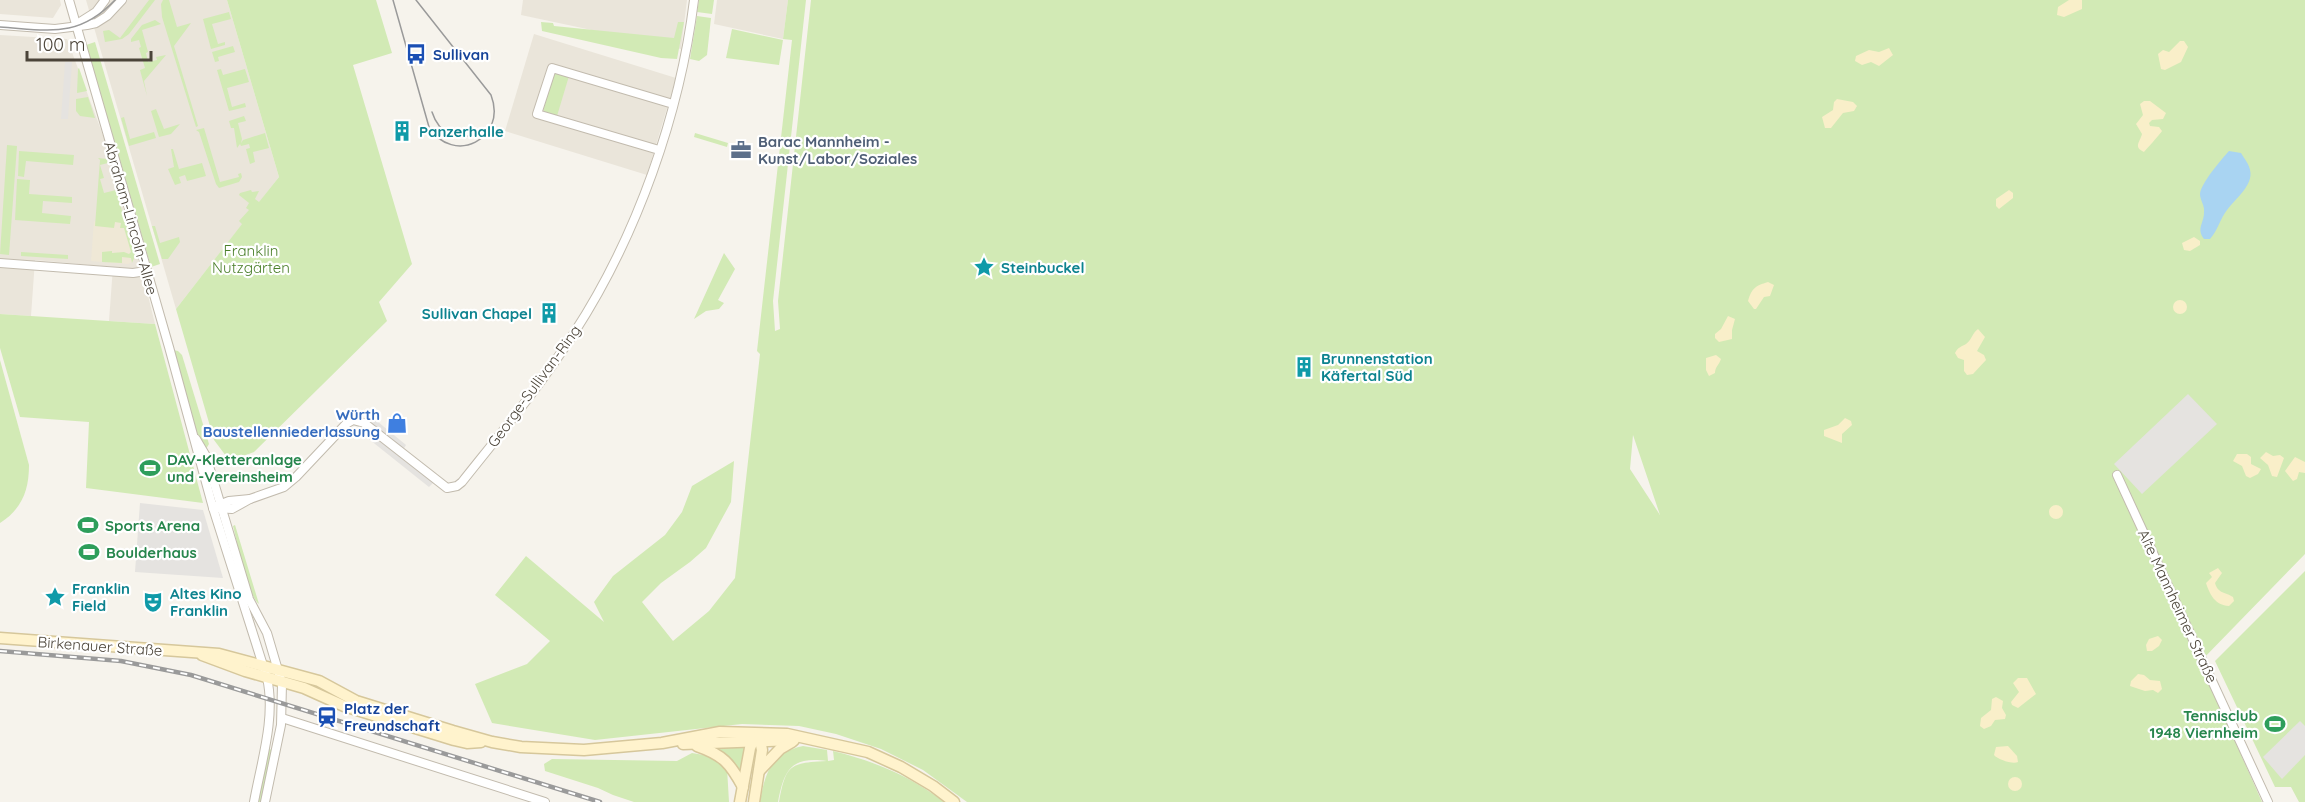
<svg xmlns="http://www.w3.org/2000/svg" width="2305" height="802" font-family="Quicksand,sans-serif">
<rect width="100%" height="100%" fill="#f6f3ec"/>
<g fill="#eae5da">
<path d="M 0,0 L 60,0 L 61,5 L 53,18 L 0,14 Z"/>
<path d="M 86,0 L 227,0 L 279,177 L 176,309 Z"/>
<path d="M 523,0 L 687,0 L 681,49 L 521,15 Z"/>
<path d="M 717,0 L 788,0 L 783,39 L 714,24 Z"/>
<path d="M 534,34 L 676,78 L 647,175 L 505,131 Z"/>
<path d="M 0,35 L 67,39 L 107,146 L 140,263 L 155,324 L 109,321 L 113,267 L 35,260 L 31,316 L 0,314 Z"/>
</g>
<path fill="#efe8d6" d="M 116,190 L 135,256 L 134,261 L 128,264 L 91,261 L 94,221 L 96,222 Z"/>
<g fill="#d2eab5" fill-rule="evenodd">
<path d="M 149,0 L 155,0 L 129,34 L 122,39 L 105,42 L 103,31 L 109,30 L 120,38 Z"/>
<path d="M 163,0 L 169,0 L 177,27 L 191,23 L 174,46 L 198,126 L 196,127 L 162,17 L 161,4 Z"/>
<path d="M 227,0 L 376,0 L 392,53 L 353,65 L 412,264 L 379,302 L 387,321 L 254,452 L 246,455 L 226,456 L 214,440 L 176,309 L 242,224 L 239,221 L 249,210 L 246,208 L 249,203 L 239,195 L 240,193 L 251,190 L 252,192 L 259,191 L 255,199 L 259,202 L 279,177 Z"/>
<path d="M 699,0 L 714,0 L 712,14 L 697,12 Z"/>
<path d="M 788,0 L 806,0 L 773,301 L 775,331 L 780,329 L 778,301 L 811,0 L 2305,0 L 2305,554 L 2200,662 L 2262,802 L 967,802 L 923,770 L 881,749 L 836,734 L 799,726 L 742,724 L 595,740 L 492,723 L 475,684 L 527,664 L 550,641 L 495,595 L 526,556 L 604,622 L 594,602 L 613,576 L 665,535 L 682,512 L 692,486 L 734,461 L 731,502 L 706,548 L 690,562 L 661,583 L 642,602 L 673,641 L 709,611 L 735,578 L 760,354 L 757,351 L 792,40 L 783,39 ZM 1633,435 L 1660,515 L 1630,469 Z"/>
<path d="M 229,12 L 231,19 L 212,24 L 218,44 L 225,42 L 225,45 L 211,49 L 203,19 Z"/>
<path d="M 697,16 L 711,18 L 707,55 L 699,61 L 690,59 Z"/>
<path d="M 155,20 L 161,24 L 142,30 L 148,52 L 146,53 L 148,62 L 157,60 L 156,57 L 166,55 L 144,81 L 147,96 L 140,70 L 145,68 L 139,48 L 141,47 L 139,40 L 131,42 L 131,39 L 142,25 Z"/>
<path d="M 541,22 L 553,23 L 554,26 L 674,38 L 678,22 L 684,22 L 677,59 L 661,58 L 542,31 Z"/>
<path d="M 732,29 L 783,40 L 779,65 L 726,58 Z"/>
<path d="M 95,42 L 160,264 L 151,267 L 86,45 Z"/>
<path d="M 233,46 L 235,52 L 218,57 L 219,61 L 215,62 L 212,52 Z"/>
<path d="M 79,68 L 87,91 L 77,93 L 78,69 Z"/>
<path d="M 221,69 L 223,75 L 245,69 L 249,82 L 227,88 L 232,107 L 245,103 L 246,107 L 229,111 L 217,70 Z"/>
<path d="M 557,73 L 569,76 L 557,116 L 545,113 L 543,109 L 554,74 Z"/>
<path d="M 88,97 L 95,118 L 80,116 L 76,111 L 76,99 Z"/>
<path d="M 156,109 L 164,129 L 180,124 L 171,134 L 159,137 L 151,111 Z"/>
<path d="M 244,116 L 246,121 L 238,123 L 242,139 L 241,143 L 243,140 L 265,133 L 269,148 L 253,152 L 255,162 L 250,164 L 246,149 L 250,148 L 249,144 L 241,146 L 240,144 L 237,148 L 234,128 L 231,128 L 229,121 Z"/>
<path d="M 124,117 L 130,139 L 154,132 L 156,138 L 129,146 L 121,118 Z"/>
<path d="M 204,128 L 220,182 L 239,177 L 238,174 L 241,173 L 242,177 L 239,182 L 219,188 L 216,184 L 199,132 L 196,130 Z"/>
<path d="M 695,133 L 728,143 L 727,147 L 694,137 Z"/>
<path d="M 7,145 L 17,146 L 9,255 L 0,254 Z"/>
<path d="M 171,149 L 173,149 L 179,169 L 202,163 L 206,176 L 187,181 L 185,175 L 179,177 L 181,183 L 175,185 L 168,169 L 174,167 Z"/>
<path d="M 19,151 L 74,155 L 73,165 L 26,161 L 24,177 L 18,176 Z"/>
<path d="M 98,158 L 107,159 L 108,163 L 100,165 L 104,178 L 100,179 L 104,193 L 116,190 L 135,256 L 132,263 L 131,258 L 122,257 L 122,263 L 102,262 L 102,252 L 112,251 L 112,253 L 124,252 L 129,254 L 131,252 L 124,228 L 120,228 L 121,223 L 115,222 L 114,228 L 95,226 L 100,160 Z"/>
<path d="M 17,179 L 30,180 L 29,194 L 72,197 L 72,203 L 43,201 L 42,213 L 71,216 L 70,224 L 15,220 Z"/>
<path d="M 152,226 L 155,226 L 160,243 L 179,237 L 180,242 L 168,259 L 162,259 Z"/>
<path d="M 21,252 L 68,255 L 68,259 L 21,256 Z"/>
<path d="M 724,253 L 735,269 L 718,300 L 724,303 L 719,309 L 706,311 L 694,319 Z"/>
<path d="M 0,314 L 155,324 L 203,503 L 86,488 L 89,422 L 20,417 L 0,348 Z"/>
<path d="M 173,350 L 178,351 L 182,355 L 209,444 L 206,449 L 197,433 Z"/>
<path d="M 0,360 L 29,465 C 29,490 22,509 0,523 Z"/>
<path d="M 235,525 L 259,604 C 248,596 237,542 233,526 Z"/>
<path d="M 2305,571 L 2305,802 L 2299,802 L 2291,787 L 2275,787 L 2215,661 Z"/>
<path d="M 746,745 L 741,774 L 712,746 Z"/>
<path d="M 803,746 L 827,750 L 828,761 L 834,760 L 833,751 C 874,761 910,776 944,802 L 779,802 C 786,764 790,763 827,761 C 791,756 784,770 778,802 L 760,802 C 765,773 771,753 803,746 Z"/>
<path d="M 269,748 L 272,751 L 262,802 L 257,802 L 266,750 Z"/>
<path d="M 692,753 C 707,755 716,759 727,768 L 729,802 L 634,802 L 613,795 L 598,788 L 545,771 L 544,764 L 552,759 L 677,761 Z"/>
</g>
<g fill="#f9efc9">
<path d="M 2069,0 L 2082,0 L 2082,9 L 2064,17 L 2057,15 L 2058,7 Z"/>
<path d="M 2180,41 L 2184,41 L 2188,47 L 2181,62 L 2165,70 L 2161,69 L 2158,54 L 2163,50 L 2169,52 Z"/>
<path d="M 1889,48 L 1893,55 L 1879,66 L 1871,62 L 1862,65 L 1855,61 L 1856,56 L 1869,50 L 1879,52 Z"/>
<path d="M 1837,99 L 1853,102 L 1857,106 L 1854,111 L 1843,113 L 1831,128 L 1825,128 L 1822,117 L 1833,110 L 1834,102 Z"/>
<path d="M 2144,101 L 2150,101 L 2166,113 L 2163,119 L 2152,120 L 2149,123 L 2150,126 L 2159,127 L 2162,131 C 2161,133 2145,151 2144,152 C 2133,147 2140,142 2142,134 L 2136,124 L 2143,115 L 2140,104 Z"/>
<path d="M 2009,190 L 2013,193 L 2013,198 L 1999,209 L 1996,206 L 1996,199 Z"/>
<path d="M 2194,237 L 2200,241 L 2200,245 L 2190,251 L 2184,250 L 2182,243 Z"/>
<path d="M 1768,282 L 1774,285 L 1770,296 L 1764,297 L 1756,309 L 1754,309 L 1748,301 C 1752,288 1755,286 1768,282 Z"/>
<circle cx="2180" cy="307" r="7"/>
<path d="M 1728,316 L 1735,319 L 1732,330 L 1732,339 L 1719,342 L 1715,338 L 1715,334 L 1721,329 Z"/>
<path d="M 1978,329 L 1985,337 L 1977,351 L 1984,355 L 1986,360 L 1973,374 L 1967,375 L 1964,371 L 1964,360 L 1958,358 L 1955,353 C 1958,347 1961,347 1966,344 C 1972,340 1972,333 1978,329 Z"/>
<path d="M 1716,355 L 1721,359 C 1719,365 1715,367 1715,373 L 1709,376 L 1706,370 L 1706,358 Z"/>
<path d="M 1845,418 L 1851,421 L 1852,425 L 1842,434 L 1842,443 L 1824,436 L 1824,430 L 1838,425 Z"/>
<path d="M 2266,452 L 2273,456 L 2280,455 L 2284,458 L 2277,477 L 2272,476 L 2268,465 L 2260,458 Z"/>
<path d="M 2237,454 L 2247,454 L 2251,457 L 2251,464 L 2261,469 L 2258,474 L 2250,478 L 2246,476 L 2242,466 L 2233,461 Z"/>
<path d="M 2295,457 L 2305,462 L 2305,473 L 2299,472 L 2297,479 L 2293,481 L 2285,471 Z"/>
<circle cx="2056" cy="512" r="7"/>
<path d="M 2218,568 L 2222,573 L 2215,583 C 2218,594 2226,592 2233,597 L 2234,601 L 2229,606 C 2215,605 2210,595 2206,583 L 2212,577 L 2209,573 Z"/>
<path d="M 2158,636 L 2162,640 L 2159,646 L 2152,651 L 2147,651 L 2146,645 L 2149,639 Z"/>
<path d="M 2138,674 L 2144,675 L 2150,680 L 2160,681 L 2162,689 L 2158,693 L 2153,690 L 2145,691 L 2130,686 L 2131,681 Z"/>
<path d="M 2018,678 L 2027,678 L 2036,694 L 2018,708 L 2012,705 L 2011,702 L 2019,692 L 2013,683 Z"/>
<path d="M 1996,697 L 2003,701 L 2002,708 L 2006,715 L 2005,719 L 1995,720 L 1991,726 L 1984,729 L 1980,726 L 1981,718 L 1991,710 L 1992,699 Z"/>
<path d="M 2008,746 L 2017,756 L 2018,762 C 2013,765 1997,759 1994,755 L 1996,747 Z"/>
<circle cx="2015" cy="784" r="7"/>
</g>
<g fill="#e5e3e0">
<path d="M 65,62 L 72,62 L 68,119 L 61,119 Z"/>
<path d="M 2188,394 L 2217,424 L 2142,494 L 2114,464 Z"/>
<path d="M 372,417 L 406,445 L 403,450 L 368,422 Z"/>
<path d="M 363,428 L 433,483 L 429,487 L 360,432 Z"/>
<path d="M 140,503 L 203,510 L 223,578 L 135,572 Z"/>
<path d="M 2300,721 L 2305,726 L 2305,755 L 2282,779 L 2263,757 Z"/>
</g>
<path fill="#a9d4f2" d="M 2229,151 L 2241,153 C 2244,158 2249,164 2250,170 C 2254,185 2235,199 2227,210 C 2220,219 2218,230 2210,239 L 2204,239 C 2196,228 2204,224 2204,212 C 2205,206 2200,200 2200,194 C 2201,183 2221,160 2229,151 Z"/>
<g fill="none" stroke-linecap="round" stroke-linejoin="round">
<g stroke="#c2bbae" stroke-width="10">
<g id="street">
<path d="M 69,0 L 169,347 L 213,508 L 267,678 C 276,717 261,763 254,802"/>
<path d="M 77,24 L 96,12 L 105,0"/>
<path d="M 0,25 L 55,29 L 87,25 L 96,23 L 107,16 L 122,0"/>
<path d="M 659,150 L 537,114 L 552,68 L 673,104"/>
<path d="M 0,263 L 133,273 L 146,271"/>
<path d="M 196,439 L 206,456 L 249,599 L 267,633 L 282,684 L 281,725 L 265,802"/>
<path d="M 2117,475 L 2268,802"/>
<path d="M 216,506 L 229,501 L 250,499"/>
<path d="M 213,508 L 232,509 L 250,499 L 284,487 L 296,477 L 346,424 L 353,420 L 364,423 L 447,488 L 457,486 L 462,482 C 501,433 541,385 574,333 C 637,236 680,114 694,0"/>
<path d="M 282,718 L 545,802"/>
</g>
</g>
<g stroke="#d6c79b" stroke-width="13">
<g id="secondary">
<path d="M 0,638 L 219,654 L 319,681 L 356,701 L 453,731 L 492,742 L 521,747 L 584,750 L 662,743 L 720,732 L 787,734 L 868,752 L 901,767 L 933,786 L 954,802"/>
<path d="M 202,655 L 245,671 L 304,688 L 344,706 L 454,740 L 467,743 L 481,742"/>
<path d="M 683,744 L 794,740"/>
<path d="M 697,746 C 723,755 730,763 743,787"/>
<path d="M 759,771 L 780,749 L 792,742"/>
<path d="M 740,802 L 750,748 L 755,737"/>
<path d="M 754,802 L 762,750 L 759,735"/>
</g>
</g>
<use href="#street" stroke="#fff" stroke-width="8"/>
<use href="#secondary" stroke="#fff3cd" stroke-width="10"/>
<g stroke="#9a9a9a" stroke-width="1.5">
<path d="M 393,0 L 429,127 C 453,166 508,139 491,95 L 416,0"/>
<path d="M 0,27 C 48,30 78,39 115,0"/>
<path d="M 432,112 C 439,134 459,144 479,131"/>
</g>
<g stroke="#9a9a9a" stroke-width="4.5">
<path id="rail" d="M 0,651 L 121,661 L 191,675 L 600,802"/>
</g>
<use href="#rail" stroke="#fff" stroke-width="2" stroke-dasharray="7" stroke-linecap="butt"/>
</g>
<defs>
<g id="bus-bare" transform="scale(1.62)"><path d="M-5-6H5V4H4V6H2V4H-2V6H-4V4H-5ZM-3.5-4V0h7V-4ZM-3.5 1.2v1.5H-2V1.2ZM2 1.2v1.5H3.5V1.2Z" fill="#1a4fb4" stroke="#fff" stroke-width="2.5" paint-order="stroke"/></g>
<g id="building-bare" transform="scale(1.62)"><path d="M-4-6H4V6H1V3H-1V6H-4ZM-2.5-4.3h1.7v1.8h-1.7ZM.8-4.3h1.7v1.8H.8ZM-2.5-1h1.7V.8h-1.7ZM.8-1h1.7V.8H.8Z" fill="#0f9aa8" stroke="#fff" stroke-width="2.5" paint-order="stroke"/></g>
<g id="office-bare" transform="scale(1.62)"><path d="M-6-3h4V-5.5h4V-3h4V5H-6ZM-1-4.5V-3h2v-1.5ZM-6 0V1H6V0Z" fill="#5c6f8a" stroke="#fff" stroke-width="2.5" paint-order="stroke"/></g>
<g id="sight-bare" transform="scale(1.62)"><path d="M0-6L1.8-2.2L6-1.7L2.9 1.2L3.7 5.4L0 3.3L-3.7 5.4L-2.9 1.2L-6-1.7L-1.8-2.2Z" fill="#0f9aa8" stroke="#fff" stroke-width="2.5" paint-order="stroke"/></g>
<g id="shop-bare" transform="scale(1.62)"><path d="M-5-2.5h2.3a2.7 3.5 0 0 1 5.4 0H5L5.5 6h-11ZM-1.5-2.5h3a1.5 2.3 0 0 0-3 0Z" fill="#3f7fe0" stroke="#fff" stroke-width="2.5" paint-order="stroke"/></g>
<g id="stadium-bare" transform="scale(1.62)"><path d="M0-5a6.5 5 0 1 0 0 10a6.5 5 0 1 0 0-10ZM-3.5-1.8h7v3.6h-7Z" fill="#2e9e5b" stroke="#fff" stroke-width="2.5" paint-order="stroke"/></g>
<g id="theatre-bare" transform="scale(1.62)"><path d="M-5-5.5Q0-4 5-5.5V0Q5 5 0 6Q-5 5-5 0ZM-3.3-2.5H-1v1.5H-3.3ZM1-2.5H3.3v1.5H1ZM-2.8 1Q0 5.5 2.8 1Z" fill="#0f9aa8" stroke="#fff" stroke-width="2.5" paint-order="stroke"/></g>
<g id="station-bare" transform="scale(1.62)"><path d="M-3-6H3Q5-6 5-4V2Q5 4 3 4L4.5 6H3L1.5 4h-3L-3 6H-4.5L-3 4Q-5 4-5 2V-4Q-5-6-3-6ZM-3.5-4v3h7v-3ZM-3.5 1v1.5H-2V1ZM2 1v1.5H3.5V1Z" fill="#1a4fb4" stroke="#fff" stroke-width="2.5" paint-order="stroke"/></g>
</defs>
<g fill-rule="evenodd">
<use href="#bus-bare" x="416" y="54"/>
<use href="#building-bare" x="402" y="131"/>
<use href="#office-bare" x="741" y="150"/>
<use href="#sight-bare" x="984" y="267"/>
<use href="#building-bare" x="549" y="313"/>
<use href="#building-bare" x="1304" y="367"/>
<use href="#shop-bare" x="397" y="423"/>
<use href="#stadium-bare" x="150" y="468"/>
<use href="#stadium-bare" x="88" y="525"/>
<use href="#stadium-bare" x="89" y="552"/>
<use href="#sight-bare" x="55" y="597"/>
<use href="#theatre-bare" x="153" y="602"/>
<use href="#station-bare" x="327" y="717"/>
<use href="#stadium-bare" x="2275" y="724"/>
</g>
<g text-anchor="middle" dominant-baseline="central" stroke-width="4.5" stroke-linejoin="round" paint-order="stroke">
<g font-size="15" font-weight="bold" fill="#164399" stroke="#fff" text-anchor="start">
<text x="433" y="54">Sullivan</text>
<text x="344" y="708">Platz der<tspan x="344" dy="17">Freundschaft</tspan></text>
</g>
<g font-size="15" font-weight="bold" fill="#0d838f" stroke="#fff" text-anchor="start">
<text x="419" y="131">Panzerhalle</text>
<text x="1001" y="267">Steinbuckel</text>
<text x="532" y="313" text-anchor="end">Sullivan Chapel</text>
<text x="1321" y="358">Brunnenstation<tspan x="1321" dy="17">Käfertal Süd</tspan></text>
<text x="72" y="588">Franklin<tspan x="72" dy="17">Field</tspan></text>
<text x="170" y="593">Altes Kino<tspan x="170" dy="17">Franklin</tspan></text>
</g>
<g font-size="15" font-weight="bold" fill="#4e5e75" stroke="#fff" text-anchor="start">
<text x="758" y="141">Barac Mannheim -<tspan x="758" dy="17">Kunst/Labor/Soziales</tspan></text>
</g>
<g font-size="15" fill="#4b4439" stroke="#fff">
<text transform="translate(131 218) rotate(74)">Abraham-Lincoln-Allee</text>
<text transform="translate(534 386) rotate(-54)">George-Sullivan-Ring</text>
<text transform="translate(2178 606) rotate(65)">Alte Mannheimer Straße</text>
<text transform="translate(100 646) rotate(4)">Birkenauer Straße</text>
</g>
<g font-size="15" fill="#4a7f2a" stroke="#fff">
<text x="251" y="250">Franklin<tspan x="251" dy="17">Nutzgärten</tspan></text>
</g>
<g font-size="15" font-weight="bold" fill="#366cbe" stroke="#fff" text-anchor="end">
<text x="380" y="414">Würth<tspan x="380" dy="17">Baustellenniederlassung</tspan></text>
</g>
<g font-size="15" font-weight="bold" fill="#27864d" stroke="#fff" text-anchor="start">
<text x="167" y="459">DAV-Kletteranlage<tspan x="167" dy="17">und -Vereinsheim</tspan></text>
<text x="105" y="525">Sports Arena</text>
<text x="106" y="552">Boulderhaus</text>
<text x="2258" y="715" text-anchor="end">Tennisclub<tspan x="2258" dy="17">1948 Viernheim</tspan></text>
</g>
</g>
<path d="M27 51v9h124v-9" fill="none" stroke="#4b4439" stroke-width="3"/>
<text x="36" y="51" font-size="18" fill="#4b4439" stroke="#ffffff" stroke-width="4.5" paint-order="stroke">100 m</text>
</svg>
